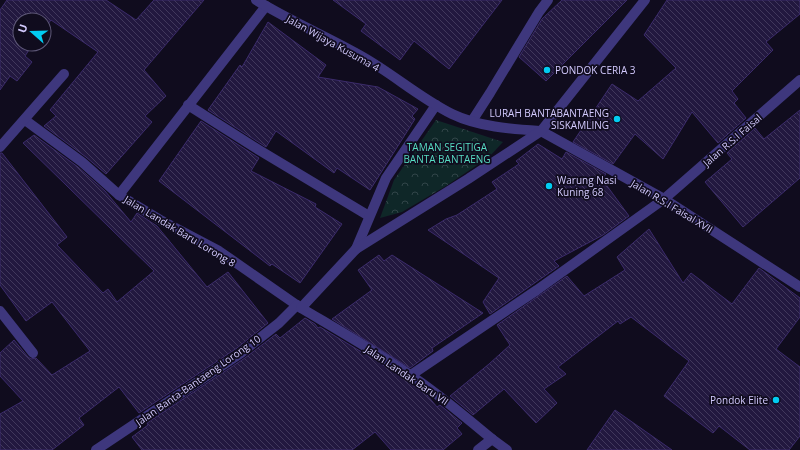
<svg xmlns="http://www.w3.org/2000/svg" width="800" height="450" font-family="'Open Sans',sans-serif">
<defs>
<pattern id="forest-crowns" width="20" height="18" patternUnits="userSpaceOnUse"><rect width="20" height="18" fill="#0f2728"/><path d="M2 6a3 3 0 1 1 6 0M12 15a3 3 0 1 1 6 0" fill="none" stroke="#314548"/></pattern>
<pattern id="building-back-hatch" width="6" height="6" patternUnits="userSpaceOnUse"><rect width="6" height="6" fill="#22183f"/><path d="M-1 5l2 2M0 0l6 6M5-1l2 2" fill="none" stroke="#41385c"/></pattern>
</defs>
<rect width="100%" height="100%" fill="#100c1e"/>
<path fill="url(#forest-crowns)" d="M 436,120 L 503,142 L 489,157 L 446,186 L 402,212 L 380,218 L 394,180 Z"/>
<g fill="url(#building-back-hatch)" stroke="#3b2b6b">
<path d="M 7,0 L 106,0 L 136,20 L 154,0 L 204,0 L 144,70 L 166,96 L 145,116 L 152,122 L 106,174 L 86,157 L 44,126 L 56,116 L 50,110 L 98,52 L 51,20 L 44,29 L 44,20 L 20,20 L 20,44 L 33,44 L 25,56 L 32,62 L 17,81 L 10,76 L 0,90 L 0,10 Z"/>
<path d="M 333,0 L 502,0 L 449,69 L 414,41 L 400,60 L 361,31 L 366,24 Z"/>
<path d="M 562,0 L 627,0 L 546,81 L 519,57 L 542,19 Z"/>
<path d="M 667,0 L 800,0 L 800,14 L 766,42 L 773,50 L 732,91 L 738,99 L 734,103 L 746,118 L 718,143 L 692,112 L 663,159 L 635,134 L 613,164 L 573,142 L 612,84 L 638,101 L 676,68 L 644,35 Z"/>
<path d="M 268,22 L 326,65 L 318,77 L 378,87 L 418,109 L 412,116 L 415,119 L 370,190 L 337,168 L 334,173 L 276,131 L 266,147 L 208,110 L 240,65 L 242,67 Z"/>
<path d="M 800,110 L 800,178 L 743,227 L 705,182 L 732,159 L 727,153 L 755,128 L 764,139 Z"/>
<path d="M 201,121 L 259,158 L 251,171 L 316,204 L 315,207 L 342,224 L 300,283 L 272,264 L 270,266 L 159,181 Z"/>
<path d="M 34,135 L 78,167 L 105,191 L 131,222 L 137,213 L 157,226 L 207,287 L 228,272 L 268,323 L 237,348 L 139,413 L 119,387 L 79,418 L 84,425 L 52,450 L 0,450 L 0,414 L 23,401 L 0,376 L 0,353 L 14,340 L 28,357 L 31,359 L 36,358 L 52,375 L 90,351 L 52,302 L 26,321 L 0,285 L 0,153 L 2,153 L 67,237 L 57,245 L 103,293 L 108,289 L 117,302 L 154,271 L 23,143 Z"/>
<path d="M 538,144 L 562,159 L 566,152 L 606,174 L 602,179 L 629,216 L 603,235 L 554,261 L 559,266 L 490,314 L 483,302 L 499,278 L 428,230 L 446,219 L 457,215 L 497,189 L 492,182 L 519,164 L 516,161 Z"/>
<path d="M 649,229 L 683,283 L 691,273 L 732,304 L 759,268 L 800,298 L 800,317 L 776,349 L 800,367 L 800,436 L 789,450 L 750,450 L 719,426 L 713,433 L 664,396 L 689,361 L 631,317 L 620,324 L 618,321 L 558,367 L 566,374 L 544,389 L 557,403 L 536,423 L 504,389 L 473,415 L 450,396 L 489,364 L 510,345 L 497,325 L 567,276 L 584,296 L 625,270 L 617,257 Z"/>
<path d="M 379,255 L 384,261 L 392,255 L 483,313 L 432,348 L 433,351 L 410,368 L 332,319 L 372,290 L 358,270 Z"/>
<path d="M 305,318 L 315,324 L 318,328 L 320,327 L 380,363 L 427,395 L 437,407 L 440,405 L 462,423 L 457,428 L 462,434 L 443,450 L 391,450 L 375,432 L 352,450 L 142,450 L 132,437 L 148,425 L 147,423 L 245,358 L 276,334 L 280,338 Z"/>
<path d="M 615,410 L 672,450 L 587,450 Z"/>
</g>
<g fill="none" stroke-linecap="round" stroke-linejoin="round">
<g stroke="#3e377d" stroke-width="10">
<path d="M 188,105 L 259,150 L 369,216"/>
<path d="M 25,120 L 82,162 L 119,195 L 162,221 L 219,251 L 301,308"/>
<path d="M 472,121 L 490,93 L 539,12 L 548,0"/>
<path d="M 541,131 L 664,199 L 800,287"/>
<path d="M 0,147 L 64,74"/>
<path d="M 119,195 L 266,6"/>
<path d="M 356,249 L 386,178 L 436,105"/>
<path d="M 0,311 L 33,353"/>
<path d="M 411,375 L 537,290 L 664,199 L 800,80"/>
<path d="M 492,439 L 507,450"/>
<path d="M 96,450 L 241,353 L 279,323 L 297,305"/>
</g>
<g stroke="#3e377d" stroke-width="10">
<path d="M 256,0 C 290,21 328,37 363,57 C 393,74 420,98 452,114 C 479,127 511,129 541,131"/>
<path d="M 478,450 L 492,439 C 465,417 439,394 410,375 C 375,351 338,330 301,308 L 356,249 L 468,179 L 541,131 L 645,0"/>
</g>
</g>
<g fill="#02ccf2" stroke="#100c1e" stroke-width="1.5">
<circle cx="547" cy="70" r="4"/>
<circle cx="617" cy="119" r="4"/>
<circle cx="549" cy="186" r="4"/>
<circle cx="776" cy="400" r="4"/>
</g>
<g text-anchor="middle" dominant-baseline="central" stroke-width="3.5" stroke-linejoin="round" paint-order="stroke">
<g font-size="10" fill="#d3cafe" stroke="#100c1e">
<text transform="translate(333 43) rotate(29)">Jalan Wijaya Kusuma 4</text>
<text transform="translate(732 140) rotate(-41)">Jalan R.S.I Faisal</text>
<text transform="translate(672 206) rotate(31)">Jalan R.S.I Faisal XVII</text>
<text transform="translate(180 231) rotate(31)">Jalan Landak Baru Lorong 8</text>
<text transform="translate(407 375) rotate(34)">Jalan Landak Baru VII</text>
<text transform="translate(198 380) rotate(-35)">Jalan Banta-Bantaeng Lorong 10</text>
</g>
<g font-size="10" fill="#d3cafe" stroke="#100c1e" text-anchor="start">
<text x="555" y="70">PONDOK CERIA 3</text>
<text x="609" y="113" text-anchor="end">LURAH BANTABANTAENG<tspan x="609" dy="12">SISKAMLING</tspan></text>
<text x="557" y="180">Warung Nasi<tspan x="557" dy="12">Kuning 68</tspan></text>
<text x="768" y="400" text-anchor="end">Pondok Elite</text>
</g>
<g font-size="10" fill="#57ddc3" stroke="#100c1e">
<text x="447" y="147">TAMAN SEGITIGA<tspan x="447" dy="12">BANTA BANTAENG</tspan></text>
</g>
</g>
<g transform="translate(32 32) rotate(290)"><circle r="19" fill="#100c1e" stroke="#5e5878"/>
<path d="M0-3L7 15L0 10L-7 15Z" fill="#02ccf2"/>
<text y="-6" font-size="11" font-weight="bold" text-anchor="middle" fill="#d3cafe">U</text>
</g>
</svg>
